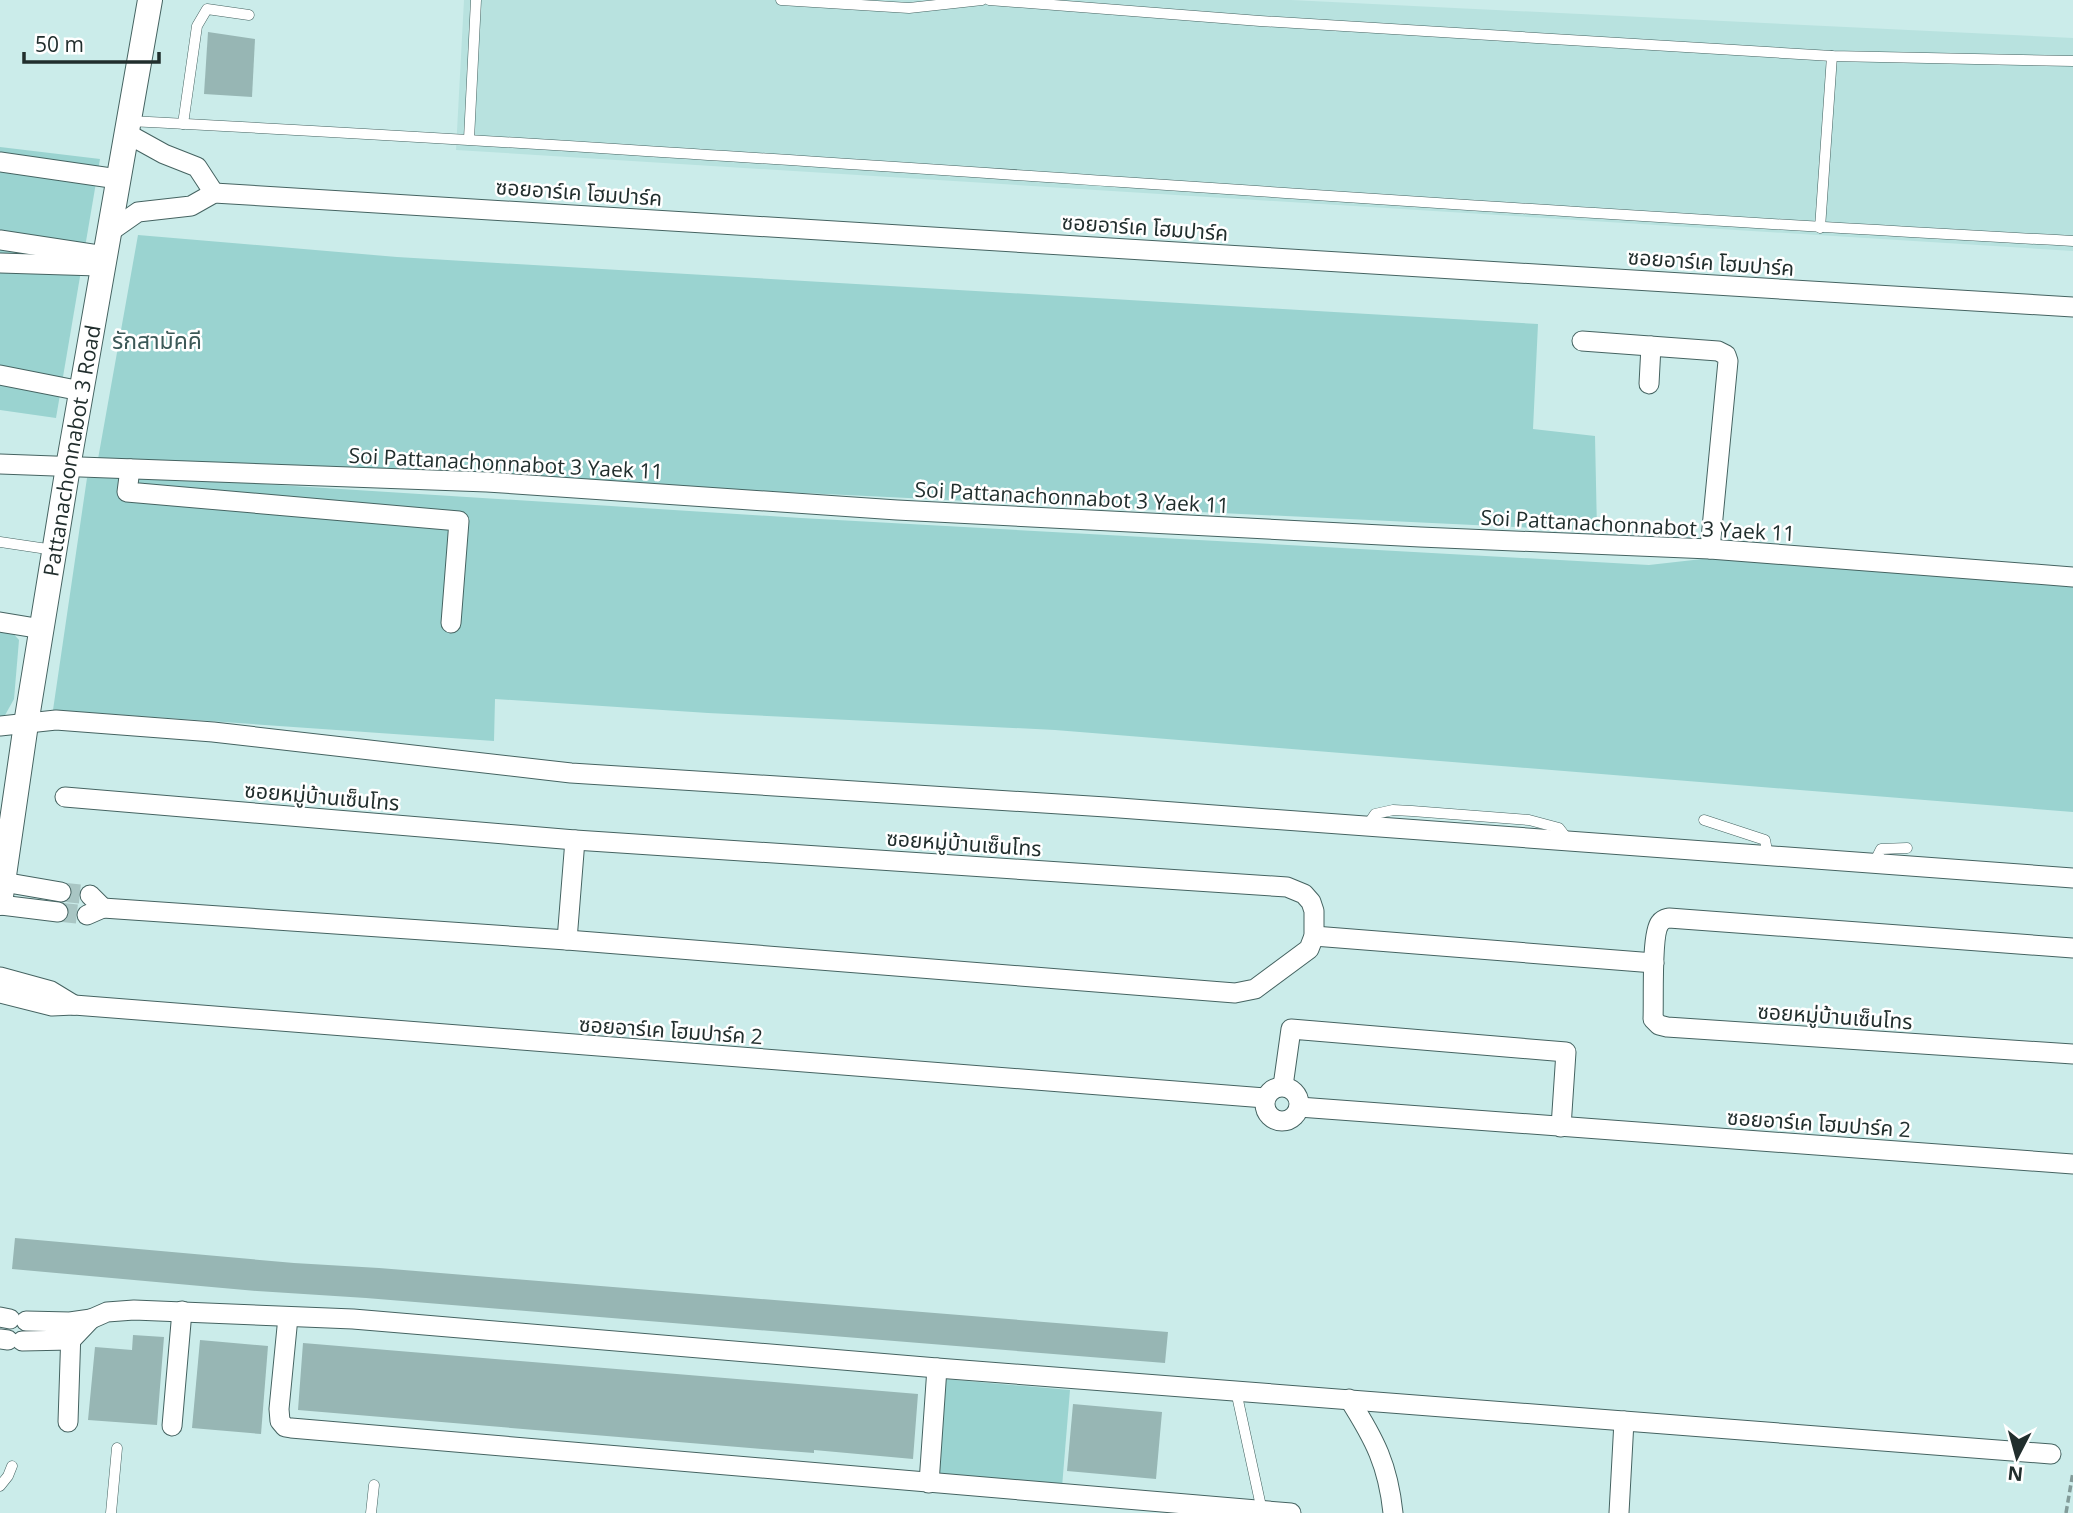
<svg xmlns="http://www.w3.org/2000/svg" width="2073" height="1513" font-family="'Open Sans','Noto Sans Thai',sans-serif">
<rect width="100%" height="100%" fill="#cbecea"/>
<path fill="#b8e2df" d="M 464,0 L 1291,0 L 2073,38 L 2073,251 L 456,150 Z"/>
<g fill="#9ad3d0">
<path d="M 0,147 L 100,159 L 56,418 L 0,410 Z"/>
<path d="M 138,235 L 397,257 L 1538,324 L 1533,429 L 1595,436 L 1597,531 L 98,459 Z"/>
<path d="M 151,477 L 801,518 L 1649,565 L 1729,556 L 2073,586 L 2073,812 L 1055,730 L 708,713 L 495,699 L 494,741 L 53,710 L 87,478 Z"/>
<path d="M 0,629 L 11,631 L 19,640 L 14,699 L 4,717 L 0,717 Z"/>
<path d="M 944,1379 L 1070,1390 L 1062,1487 L 936,1476 Z"/>
</g>
<g fill="#97b6b4">
<path d="M 208,32 L 255,39 L 252,97 L 204,94 Z"/>
<path d="M 15,1238 L 294,1263 L 379,1268 L 1168,1332 L 1165,1363 L 366,1298 L 257,1291 L 12,1269 Z"/>
<path d="M 133,1335 L 164,1337 L 157,1425 L 88,1420 L 95,1347 L 132,1350 Z"/>
<path d="M 200,1340 L 268,1346 L 261,1434 L 192,1428 Z"/>
<path d="M 303,1343 L 918,1394 L 913,1459 L 814,1450 L 814,1453 L 762,1449 L 298,1410 Z"/>
<path d="M 1073,1404 L 1162,1412 L 1156,1479 L 1067,1471 Z"/>
</g>
<g fill="none" stroke-linecap="round" stroke-linejoin="round">
<g stroke="#a9c6c4" stroke-width="19" stroke-dasharray="19 10" stroke-linecap="butt">
<path d="M 61,892 L 90,895"/>
<path d="M 58,912 L 87,915"/>
</g>
<g stroke="#456361" stroke-width="11">
<g id="service">
<path d="M 781,0 L 909,8 L 982,0"/>
<path d="M 989,0 L 1260,21 L 1832,56 L 2073,61"/>
<path d="M 128,121 C 777,154 1424,207 2073,241"/>
<path d="M 183,124 L 197,26 L 207,9 L 249,15"/>
<path d="M 469,139 L 476,0"/>
<path d="M 1820,228 L 1832,56"/>
<path d="M 0,542 L 54,550"/>
<path d="M 1704,820 L 1765,840 L 1768,856"/>
<path d="M 1367,826 L 1375,814 L 1393,810 L 1412,811 L 1529,820 L 1559,828 L 1569,841"/>
<path d="M 1874,863 L 1881,849 L 1907,848"/>
<path d="M 1236,1391 L 1262,1511"/>
<path d="M 0,1486 L 8,1476 L 12,1466"/>
<path d="M 111,1513 L 117,1448"/>
<path d="M 371,1513 L 374,1485"/>
</g>
</g>
<g stroke="#456361" stroke-width="21">
<g id="minor">
<path d="M 126,133 L 164,154 L 197,167 L 214,193"/>
<path d="M 0,162 L 118,179"/>
<path d="M 108,233 L 138,212 L 191,206 L 214,193 L 2073,307"/>
<path d="M 0,240 L 105,256"/>
<path d="M 0,263 L 98,266"/>
<path d="M 1582,341 L 1718,351 L 1726,355 L 1728,361 L 1710,549"/>
<path d="M 0,375 L 81,391"/>
<path d="M 1649,384 L 1651,346"/>
<path d="M 0,464 L 487,482 L 897,510 L 1420,537 L 1710,549 L 2073,577"/>
<path d="M 130,469 L 127,492 L 459,521 L 451,623"/>
<path d="M 0,622 L 42,629"/>
<path d="M 0,726 L 56,720 L 213,732 L 571,773 L 1106,807 L 2073,878"/>
<path d="M 65,797 L 575,840 L 1287,887 L 1304,894 L 1311,902 L 1314,911 L 1314,936 L 1309,949 L 1255,989 L 1235,993 L 567,940 L 103,908"/>
<path d="M 3,882 L 61,892"/>
<path d="M 0,905 L 58,912"/>
<path d="M 87,915 L 103,908 L 90,895"/>
<path d="M 1314,936 L 1654,963"/>
<path d="M 567,940 L 575,840"/>
<path d="M 2073,948 L 1669,918 C 1665,919 1663,919 1660,923 C 1651,934 1654,1002 1653,1019 L 1659,1025 L 1667,1027 L 2073,1054"/>
<path d="M 0,977 L 51,991 L 74,1005"/>
<path d="M 0,993 L 52,1006 L 74,1005 L 1265,1098"/>
<path d="M 1283,1086 L 1291,1029 L 1566,1052 L 1561,1127"/>
<circle cx="1282" cy="1104" r="17"/>
<path d="M 1299,1107 L 2073,1164"/>
<path d="M 0,1317 L 10,1319"/>
<path d="M 288,1317 L 279,1409 L 280,1421 L 285,1427 L 291,1428 L 1291,1513"/>
<path d="M 91,1319 L 107,1312 L 134,1310 L 353,1319 L 937,1368 L 2051,1454"/>
<path d="M 0,1339 L 8,1340"/>
<path d="M 22,1341 L 71,1340 L 91,1319 L 70,1322 L 26,1321"/>
<path d="M 1349,1399 C 1375,1440 1388,1465 1393,1513"/>
<path d="M 68,1422 L 71,1330"/>
<path d="M 172,1426 L 182,1311"/>
<path d="M 929,1483 L 937,1368"/>
<path d="M 1619,1513 L 1624,1421"/>
</g>
</g>
<g stroke="#456361" stroke-width="26">
<g id="tertiary">
<path id="s1" d="M 0,903 L 26,724 L 68,467 L 150,0"/>
</g>
</g>
<path stroke="#829b99" stroke-width="3.5" stroke-dasharray="7 3.5" stroke-linecap="butt" d="M 2066,1513 L 2073,1472"/>
<use href="#service" stroke="#fff" stroke-width="10"/>
<use href="#minor" stroke="#fff" stroke-width="19"/>
<use href="#tertiary" stroke="#fff" stroke-width="24"/>
</g>
<g text-anchor="middle" dominant-baseline="central" stroke-width="5" stroke-linejoin="round" paint-order="stroke">
<g font-size="21" fill="#212e2d" stroke="#fff">
<text transform="translate(579 192) rotate(4)">ซอยอาร์เค โฮมปาร์ค</text>
<text transform="translate(1145 227) rotate(4)">ซอยอาร์เค โฮมปาร์ค</text>
<text transform="translate(1711 262) rotate(4)">ซอยอาร์เค โฮมปาร์ค</text>
<text stroke="none"><textPath href="#s1" startOffset="458">Pattanachonnabot 3 Road</textPath></text>
<text transform="translate(506 463) rotate(3)">Soi Pattanachonnabot 3 Yaek 11</text>
<text transform="translate(1072 497) rotate(3)">Soi Pattanachonnabot 3 Yaek 11</text>
<text transform="translate(1638 525) rotate(3)">Soi Pattanachonnabot 3 Yaek 11</text>
<text transform="translate(322 796) rotate(5)">ซอยหมู่บ้านเซ็นโทร</text>
<text transform="translate(964 843) rotate(4)">ซอยหมู่บ้านเซ็นโทร</text>
<text transform="translate(1835 1016) rotate(4)">ซอยหมู่บ้านเซ็นโทร</text>
<text transform="translate(671 1030) rotate(4)">ซอยอาร์เค โฮมปาร์ค 2</text>
<text transform="translate(1819 1123) rotate(4)">ซอยอาร์เค โฮมปาร์ค 2</text>
</g>
<g font-size="23" fill="#3c5958" stroke="#fff">
<text x="157" y="340">รักสามัคคี</text>
</g>
</g>
<g transform="translate(2017 1457) rotate(186)" stroke="#ffffff" stroke-width="5" paint-order="stroke">
<path d="M0-5L12 26L0 18L-12 26Z" fill="#212e2d"/>
<text y="-10" font-size="19" font-weight="bold" text-anchor="middle" fill="#212e2d">N</text>
</g>
<path d="M24 52v10h135v-10" fill="none" stroke="#212e2d" stroke-width="3.5"/>
<text x="35" y="52" font-size="21" fill="#212e2d" stroke="#ffffff" stroke-width="5" paint-order="stroke">50 m</text>
</svg>
